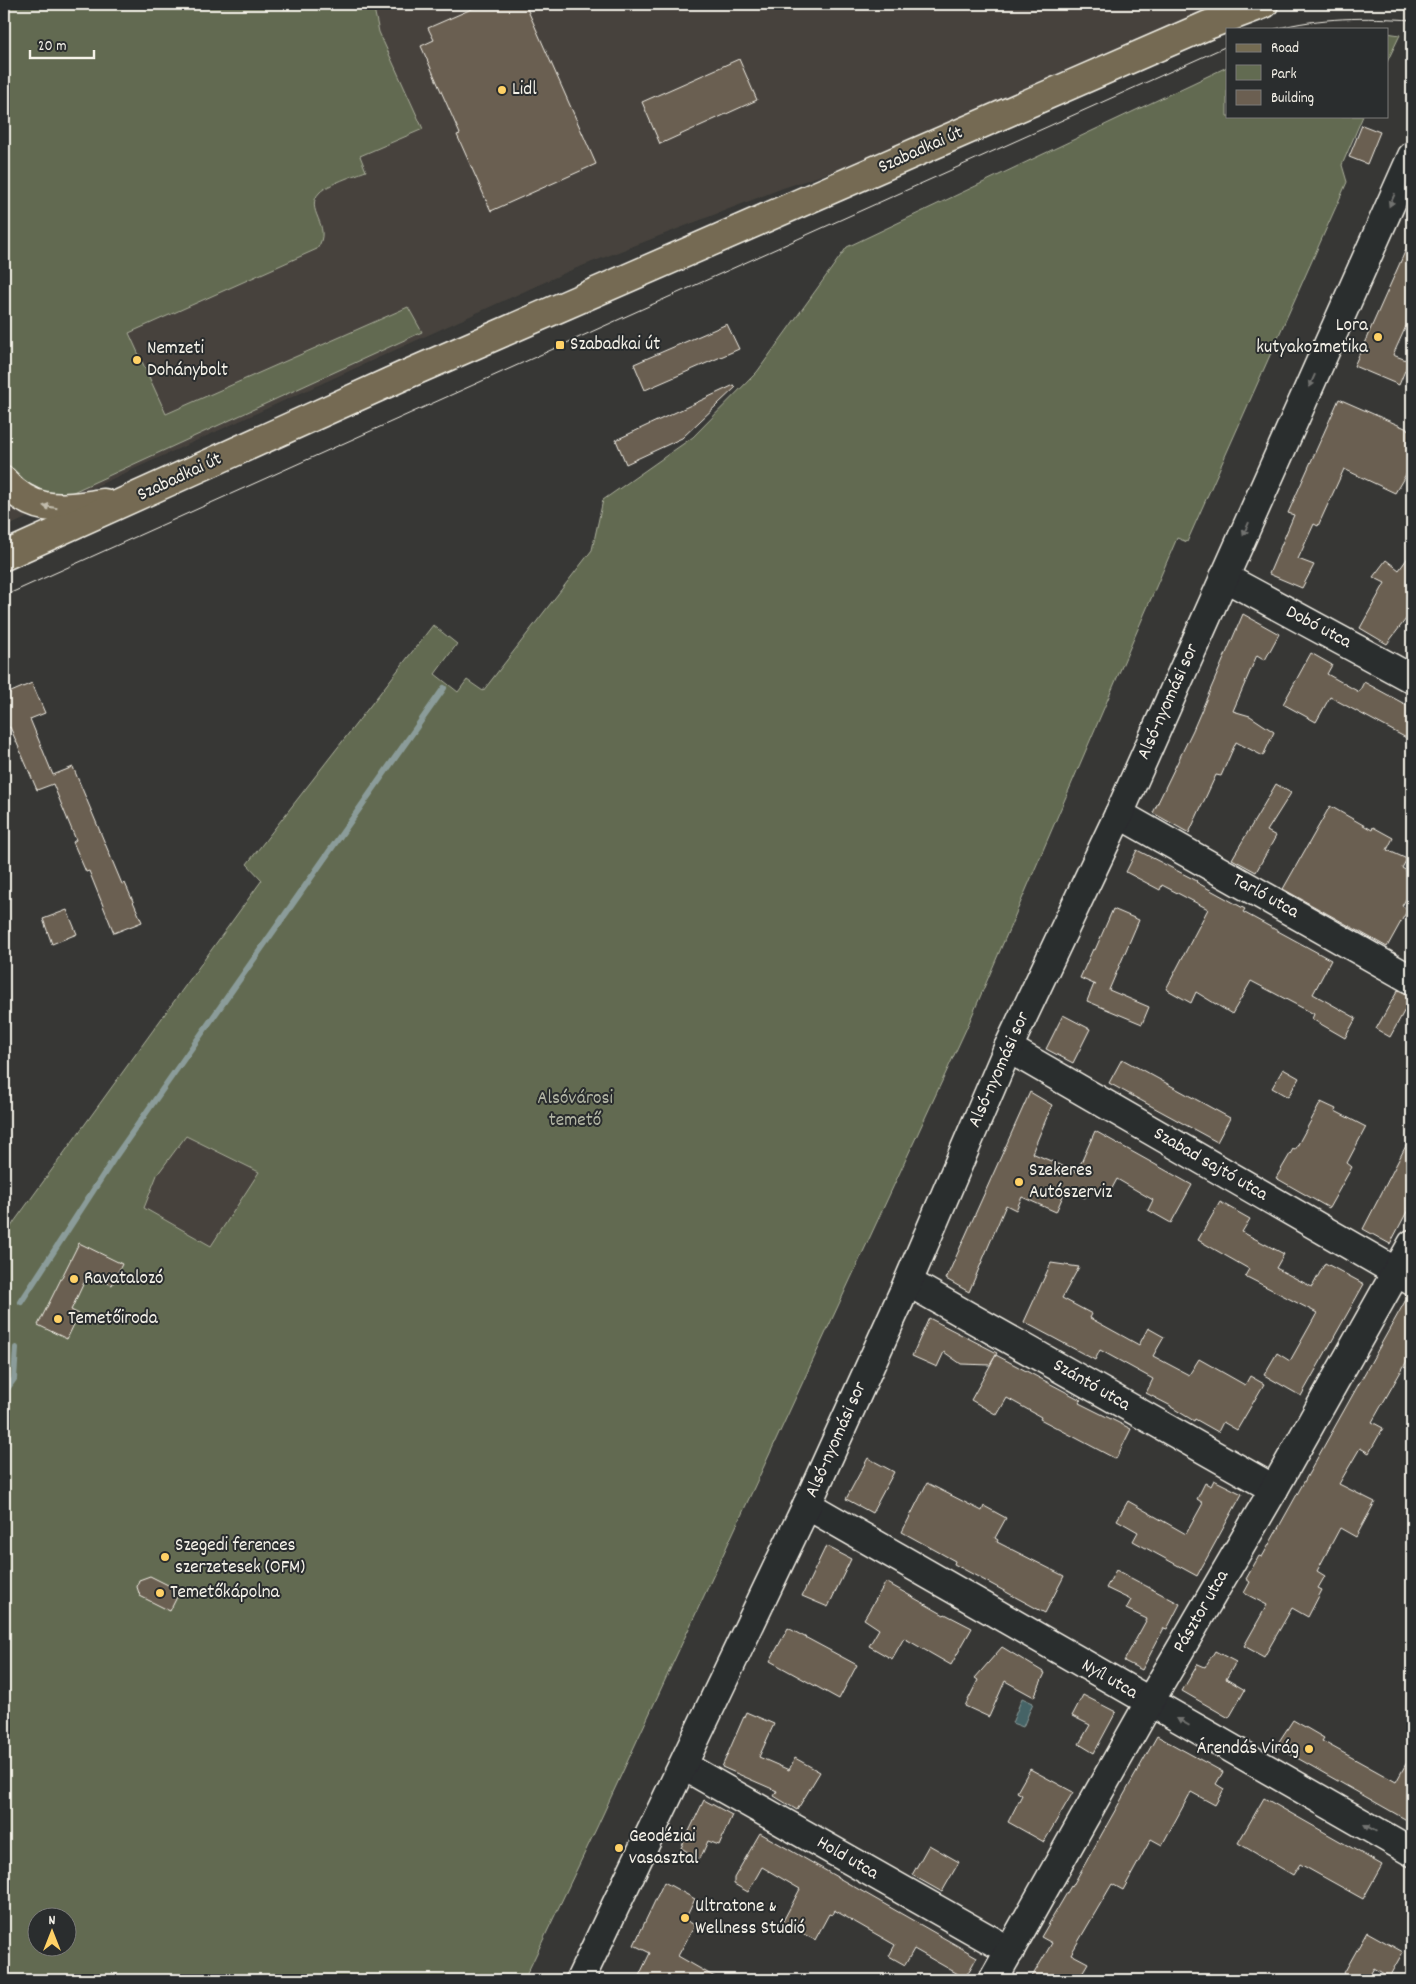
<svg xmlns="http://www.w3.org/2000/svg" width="1416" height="1984" font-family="Dekko,sans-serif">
<rect width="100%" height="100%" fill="#373735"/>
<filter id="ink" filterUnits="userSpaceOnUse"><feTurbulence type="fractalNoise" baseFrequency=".02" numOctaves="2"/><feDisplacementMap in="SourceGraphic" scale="10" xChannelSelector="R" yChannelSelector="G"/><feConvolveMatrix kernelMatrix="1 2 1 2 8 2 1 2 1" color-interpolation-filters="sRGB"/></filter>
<g filter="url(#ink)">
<g fill="#47433d">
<path d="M 4,4 L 1226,4 L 865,161 L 783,188 L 569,271 L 4,528 Z"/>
<path d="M 186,1135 L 259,1172 L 211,1246 L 144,1208 L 157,1175 Z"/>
</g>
<g fill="#626b51" stroke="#abae9c" fill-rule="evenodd">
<path d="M 4,4 L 373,4 L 379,32 L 423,129 L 360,156 L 366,171 C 355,175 327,185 320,192 C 302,210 334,225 317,249 L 129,333 L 166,414 L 408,307 L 422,332 L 60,498 L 26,483 L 4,463 Z"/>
<path d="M 1387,33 L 1400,35 L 1387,62 Z"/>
<path d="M 1227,67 L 1227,116 L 1363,116 L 1342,165 L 1347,182 L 1187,542 L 1177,538 L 968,1025 L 598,1825 L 524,1980 L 4,1980 L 4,1239 L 14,1222 L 262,880 L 247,864 L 433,625 L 457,644 L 435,674 L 458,692 L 467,680 L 483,691 L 592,550 L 603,500 L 693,437 L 757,372 L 847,247 ZM 186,1136 L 259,1172 L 211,1246 L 144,1208 L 157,1175 ZM 38,1916 L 68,1916 L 68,1946 L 38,1946 Z"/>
</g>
<path fill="#456366" stroke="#8b9c9a" d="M 1022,1698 L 1033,1703 L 1023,1727 L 1012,1723 Z"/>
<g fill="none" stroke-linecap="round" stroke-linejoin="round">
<g stroke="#8b9c9a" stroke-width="6">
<path d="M 21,1302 L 113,1160 L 444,688"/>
<path d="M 4,1393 L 14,1379 L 16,1348"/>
</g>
</g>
<g fill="#6b5f51" stroke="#f4f1e8">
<path d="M 483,4 L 525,4 L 596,164 L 491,211 L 457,135 L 460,134 L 421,46 L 434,40 L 428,28 Z"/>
<path d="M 739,59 L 757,100 L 660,144 L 642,102 Z"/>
<path d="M 1362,125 L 1380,132 L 1367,164 L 1349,157 Z"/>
<path d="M 1412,236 L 1412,313 L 1393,355 L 1409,361 L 1399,385 L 1354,366 Z"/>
<path d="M 727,324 L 739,349 L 645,390 L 634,364 Z"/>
<path d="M 734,385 L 736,387 L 682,438 L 626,464 L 616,440 Z"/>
<path d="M 1339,399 L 1412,431 L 1412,464 L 1395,493 L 1344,469 L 1318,526 L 1314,524 L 1298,559 L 1314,565 L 1302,588 L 1269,574 L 1294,515 L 1288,513 Z"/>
<path d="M 1412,552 L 1412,611 L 1387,644 L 1360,628 L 1385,583 L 1373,577 L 1386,560 L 1399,570 Z"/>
<path d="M 1243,614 L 1279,634 L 1265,660 L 1257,655 L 1233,711 L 1250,716 L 1274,732 L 1263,756 L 1236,742 L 1221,776 L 1216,775 L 1189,833 L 1153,813 L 1193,730 Z"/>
<path d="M 1311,653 L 1332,665 L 1327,674 L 1359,692 L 1364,682 L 1412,708 L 1412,741 L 1330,697 L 1316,722 L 1283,704 Z"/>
<path d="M 32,683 L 45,713 L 30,719 L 53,775 L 73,767 L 122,884 L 125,883 L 142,922 L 114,933 L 89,871 L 86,872 L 73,842 L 76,840 L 53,784 L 37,790 L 10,727 L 4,730 L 4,695 Z"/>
<path d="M 1276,784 L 1291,793 L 1267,831 L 1276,836 L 1256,872 L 1232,859 Z"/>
<path d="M 1330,806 L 1372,830 L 1373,827 L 1393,838 L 1387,850 L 1407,859 L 1402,868 L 1412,874 L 1412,889 L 1402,906 L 1408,909 L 1387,947 L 1283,889 Z"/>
<path d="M 1137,850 L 1197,881 L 1196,882 L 1245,909 L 1243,912 L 1331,960 L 1313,994 L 1356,1018 L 1345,1038 L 1312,1019 L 1314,1014 L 1251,981 L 1232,1014 L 1196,992 L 1191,1003 L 1166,989 L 1208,909 L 1162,885 L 1160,890 L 1126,872 Z"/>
<path d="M 1113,909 L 1139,920 L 1109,990 L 1149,1007 L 1142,1024 L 1087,1001 L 1094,984 L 1096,985 L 1080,978 L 1093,949 L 1095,950 Z"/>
<path d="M 67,910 L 77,934 L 52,944 L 43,919 Z"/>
<path d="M 1398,990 L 1412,996 L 1412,997 L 1390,1037 L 1376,1029 Z"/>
<path d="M 1063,1015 L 1090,1029 L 1073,1063 L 1046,1049 Z"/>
<path d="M 1122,1059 L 1230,1118 L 1217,1142 L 1109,1083 Z"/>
<path d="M 1283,1069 L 1299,1078 L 1288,1097 L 1272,1088 Z"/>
<path d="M 1030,1092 L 1052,1105 L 1032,1153 L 1077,1172 L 1095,1131 L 1192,1185 L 1171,1223 L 1148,1210 L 1153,1200 L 1117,1179 L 1109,1194 L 1092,1185 L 1085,1198 L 1066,1189 L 1056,1212 L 1022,1197 L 1016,1210 L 1006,1205 L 969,1292 L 946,1279 Z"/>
<path d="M 1321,1102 L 1336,1109 L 1335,1111 L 1366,1127 L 1347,1163 L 1352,1167 L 1329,1208 L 1276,1178 L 1293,1149 L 1295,1150 Z"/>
<path d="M 1412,1134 L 1412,1202 L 1390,1244 L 1363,1229 Z"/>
<path d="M 1220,1202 L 1250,1219 L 1242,1232 L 1284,1254 L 1276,1268 L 1312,1287 L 1325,1263 L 1364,1284 L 1301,1396 L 1264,1375 L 1277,1353 L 1290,1361 L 1317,1313 L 1245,1276 L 1249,1269 L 1198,1240 Z"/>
<path d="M 79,1243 L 122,1264 L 112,1285 L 88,1274 L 71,1310 L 79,1314 L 67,1339 L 38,1325 Z"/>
<path d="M 1051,1263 L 1079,1267 L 1062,1298 L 1092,1314 L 1090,1318 L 1139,1345 L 1148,1328 L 1164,1337 L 1153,1356 L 1189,1375 L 1199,1359 L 1245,1385 L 1250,1376 L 1264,1384 L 1237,1430 L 1223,1422 L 1218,1432 L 1195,1419 L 1194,1421 L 1171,1407 L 1171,1406 L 1146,1393 L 1153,1379 L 1100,1350 L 1095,1360 L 1024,1322 Z"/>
<path d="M 1408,1296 L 1412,1297 L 1412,1352 L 1372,1422 L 1383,1428 L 1369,1453 L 1360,1448 L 1339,1484 L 1375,1502 L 1356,1537 L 1340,1528 L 1317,1571 L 1325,1576 L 1318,1588 L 1322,1590 L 1308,1617 L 1292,1608 L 1264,1657 L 1244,1646 L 1267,1605 L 1244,1593 L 1250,1582 L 1246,1579 L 1259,1556 L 1262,1557 Z"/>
<path d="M 929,1318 L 997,1353 L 990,1365 L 961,1364 L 944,1352 L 937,1367 L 912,1356 Z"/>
<path d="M 996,1355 L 1081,1400 L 1079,1403 L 1131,1429 L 1116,1459 L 1040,1419 L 1041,1417 L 1007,1398 L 997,1415 L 971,1400 Z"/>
<path d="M 868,1458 L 894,1472 L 872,1513 L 846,1499 Z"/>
<path d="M 1214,1480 L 1242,1494 L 1197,1576 L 1133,1541 L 1138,1532 L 1117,1520 L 1128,1501 L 1186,1534 L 1203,1503 L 1197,1499 L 1205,1483 L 1211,1486 Z"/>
<path d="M 927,1483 L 982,1511 L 984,1506 L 1006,1518 L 995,1538 L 998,1540 L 997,1542 L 1064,1576 L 1045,1613 L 954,1564 L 955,1561 L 902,1532 Z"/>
<path d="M 826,1546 L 851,1559 L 828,1607 L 802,1596 Z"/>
<path d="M 1116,1570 L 1180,1604 L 1167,1629 L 1164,1628 L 1142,1670 L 1124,1661 L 1147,1619 L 1126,1609 L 1131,1600 L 1106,1588 Z"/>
<path d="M 150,1576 L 180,1591 L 170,1611 L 140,1596 L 137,1587 L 139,1580 Z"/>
<path d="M 886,1582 L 944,1615 L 945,1614 L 972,1628 L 951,1665 L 904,1638 L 892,1659 L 869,1646 L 879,1629 L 864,1619 Z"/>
<path d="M 788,1628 L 857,1665 L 839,1699 L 770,1661 Z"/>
<path d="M 1002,1647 L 1045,1673 L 1034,1697 L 1005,1681 L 989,1717 L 965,1706 L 978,1680 L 975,1678 Z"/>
<path d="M 1215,1651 L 1236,1662 L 1226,1679 L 1245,1690 L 1229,1718 L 1182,1691 L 1198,1664 L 1205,1667 Z"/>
<path d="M 1083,1695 L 1116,1712 L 1094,1753 L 1079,1744 L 1090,1725 L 1072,1716 Z"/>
<path d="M 746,1712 L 774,1724 L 759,1757 L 789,1770 L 795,1758 L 820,1772 L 797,1810 L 774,1796 L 777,1791 L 722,1767 Z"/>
<path d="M 1293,1720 L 1324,1738 L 1322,1741 L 1396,1782 L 1412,1753 L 1412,1823 L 1276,1746 Z"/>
<path d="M 1157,1736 L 1223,1772 L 1216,1784 L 1224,1789 L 1215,1805 L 1191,1792 L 1162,1845 L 1151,1839 L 1123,1890 L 1112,1884 L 1071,1954 L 1088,1963 L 1078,1980 L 1030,1980 L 1052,1943 L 1041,1937 L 1071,1886 L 1072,1887 Z"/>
<path d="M 1030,1769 L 1073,1792 L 1044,1842 L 1008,1822 L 1022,1795 L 1017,1792 Z"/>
<path d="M 1264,1798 L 1382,1865 L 1363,1899 L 1300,1864 L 1293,1875 L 1238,1843 Z"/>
<path d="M 704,1800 L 732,1815 L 719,1845 L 708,1841 L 700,1859 L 681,1848 Z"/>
<path d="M 760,1833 L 977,1957 L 965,1978 L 914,1949 L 905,1965 L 889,1956 L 895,1945 L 834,1910 L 832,1915 L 829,1914 L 815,1940 L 782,1923 L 800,1889 L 762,1867 L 748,1892 L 734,1884 L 734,1878 Z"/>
<path d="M 929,1845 L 959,1862 L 942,1892 L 912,1875 Z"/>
<path d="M 664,1882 L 695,1899 L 685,1920 L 695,1925 L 678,1956 L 720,1980 L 637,1980 L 650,1953 L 634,1945 Z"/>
<path d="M 1367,1932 L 1403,1952 L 1389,1977 L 1374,1968 L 1367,1980 L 1340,1980 Z"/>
</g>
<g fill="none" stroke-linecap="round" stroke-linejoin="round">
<g stroke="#f4f1e8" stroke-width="31">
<g id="minor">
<path d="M 1224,577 L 1412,679"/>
<path d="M 1119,814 L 1412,980"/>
<path d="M 1008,1048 L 1412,1281"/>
<path d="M 908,1282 L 1274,1489"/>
<path d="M 807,1505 L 1412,1852"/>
<path d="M 684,1766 L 1010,1951"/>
<path d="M 580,1980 L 807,1505 L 908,1282 L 1008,1048 L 1119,814 L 1412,156"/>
<path d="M 993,1980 L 1149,1703 L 1274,1489 L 1412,1244"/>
</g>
</g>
<g stroke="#f4f1e8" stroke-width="31">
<g id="major">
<path d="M 4,481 C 35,516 63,508 104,503"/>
<path d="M 4,556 L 403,376 L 1208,25 L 1264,4"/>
</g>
</g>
<use href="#minor" stroke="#2a2d2e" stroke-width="28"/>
<use href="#major" stroke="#746b52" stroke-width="28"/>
<g stroke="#f4f1e8" stroke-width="1">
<path d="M 1275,29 C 1320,17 1365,17 1412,20"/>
<path d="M 4,596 L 1227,46"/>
</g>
</g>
<defs><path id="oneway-solid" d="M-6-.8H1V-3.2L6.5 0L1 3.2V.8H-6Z" transform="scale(1.25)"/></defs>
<g fill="#71726f">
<use href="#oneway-solid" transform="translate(1392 200) rotate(114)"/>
<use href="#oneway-solid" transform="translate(1312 381) rotate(114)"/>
<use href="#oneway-solid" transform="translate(1246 529) rotate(114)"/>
<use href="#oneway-solid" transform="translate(1183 1722) rotate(-150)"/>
<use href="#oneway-solid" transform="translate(1370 1828) rotate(-150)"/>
</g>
<use fill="#c1bbac" href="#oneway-solid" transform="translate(50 507) rotate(-171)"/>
</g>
<g fill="#ffd166" stroke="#2a2d2e" stroke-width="2">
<circle cx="502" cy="90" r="5"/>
<circle cx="1378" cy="337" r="5"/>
<rect x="555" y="340" width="10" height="10" rx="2.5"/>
<circle cx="137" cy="360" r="5"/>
<circle cx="1019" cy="1182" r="5"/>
<circle cx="74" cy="1279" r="5"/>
<circle cx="58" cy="1319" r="5"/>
<circle cx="165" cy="1557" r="5"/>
<circle cx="160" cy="1593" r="5"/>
<circle cx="1309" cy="1749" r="5"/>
<circle cx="619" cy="1848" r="5"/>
<circle cx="685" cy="1918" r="5"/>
</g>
<g text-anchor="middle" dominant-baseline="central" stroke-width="4" stroke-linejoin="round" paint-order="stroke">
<g font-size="19" fill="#f4f1e8" stroke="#2a2d2e" text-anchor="start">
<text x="512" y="90">Lidl</text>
<text x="1368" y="326" text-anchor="end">Lora<tspan x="1368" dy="22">kutyakozmetika</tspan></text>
<text x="570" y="345">Szabadkai út</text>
<text x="147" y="349">Nemzeti<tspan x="147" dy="22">Dohánybolt</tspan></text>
<text x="1029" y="1171">Szekeres<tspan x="1029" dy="22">Autószerviz</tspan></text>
<text x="84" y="1279">Ravatalozó</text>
<text x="68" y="1319">Temetőiroda</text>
<text x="175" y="1546">Szegedi ferences<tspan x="175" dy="22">szerzetesek (OFM)</tspan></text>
<text x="170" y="1593">Temetőkápolna</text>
<text x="1299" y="1749" text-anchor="end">Árendás Virág</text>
<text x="629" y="1837">Geodéziai<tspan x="629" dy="22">vasasztal</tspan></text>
<text x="695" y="1907">Ultratone &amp;<tspan x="695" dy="22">Wellness Stúdió</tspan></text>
</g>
<g font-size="19" fill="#f4f1e8" stroke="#2a2d2e">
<text transform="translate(921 151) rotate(-24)">Szabadkai út</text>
<text transform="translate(180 478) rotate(-25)">Szabadkai út</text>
<text transform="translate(1318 628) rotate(28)">Dobó utca</text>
<text transform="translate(1169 702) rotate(-66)">Alsó-nyomási sor</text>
<text transform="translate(1265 897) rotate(29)">Tarló utca</text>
<text transform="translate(1000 1070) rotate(-66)">Alsó-nyomási sor</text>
<text transform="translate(1210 1165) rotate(30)">Szabad sajtó utca</text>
<text transform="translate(1091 1386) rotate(30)">Szántó utca</text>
<text transform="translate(837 1440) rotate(-66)">Alsó-nyomási sor</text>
<text transform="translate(1202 1612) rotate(-60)">Pásztor utca</text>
<text transform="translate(1109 1680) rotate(30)">Nyíl utca</text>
<text transform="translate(847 1859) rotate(30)">Hold utca</text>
</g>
<g font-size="19" fill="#b2b5a4" stroke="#2a2d2e">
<text x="575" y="1099">Alsóvárosi<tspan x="575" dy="22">temető</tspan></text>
</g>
</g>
<rect width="1416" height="1984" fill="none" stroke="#2a2d2e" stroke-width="20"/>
<rect x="10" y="10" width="1396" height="1964" fill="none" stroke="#f4f1e8" stroke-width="2" filter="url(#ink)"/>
<rect x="1226" y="28" width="162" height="90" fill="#2a2d2e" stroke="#7b7b78"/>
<rect x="1236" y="44" width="25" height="8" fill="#746b52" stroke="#7b7b78"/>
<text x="1271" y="52" font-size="15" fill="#f4f1e8">Road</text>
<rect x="1236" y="65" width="25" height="15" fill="#626b51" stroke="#7b7b78"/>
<text x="1271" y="78" font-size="15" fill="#f4f1e8">Park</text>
<rect x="1236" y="90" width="25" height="15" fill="#6b5f51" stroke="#7b7b78"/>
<text x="1271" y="102" font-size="15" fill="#f4f1e8">Building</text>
<g transform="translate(52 1932)"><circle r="24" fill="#2a2d2e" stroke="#7b7b78"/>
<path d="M0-4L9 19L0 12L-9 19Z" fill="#ffd166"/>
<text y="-8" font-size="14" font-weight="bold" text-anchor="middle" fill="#f4f1e8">N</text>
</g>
<path d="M30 50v8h64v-8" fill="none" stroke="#f4f1e8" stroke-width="2.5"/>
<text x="38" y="50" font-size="15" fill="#f4f1e8" stroke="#2a2d2e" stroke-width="4" paint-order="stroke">20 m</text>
</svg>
